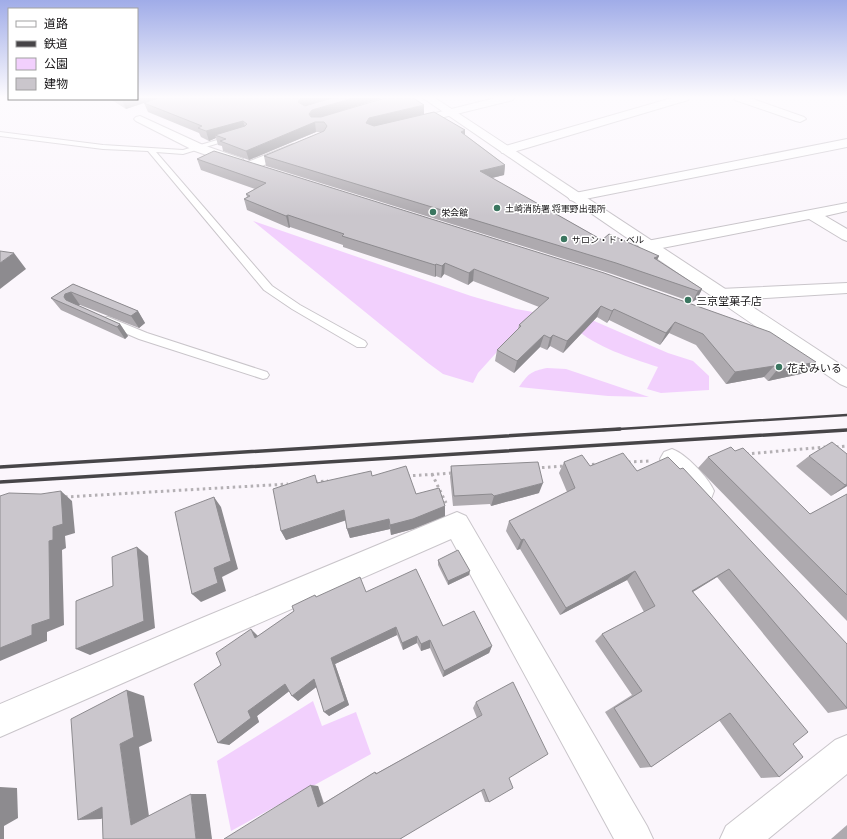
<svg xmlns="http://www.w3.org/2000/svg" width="847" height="839" font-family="Barlow,'Noto Sans JP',sans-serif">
<rect width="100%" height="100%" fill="#fbf6fc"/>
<g fill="#f2d0fd">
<path d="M 253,221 L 471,296 L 516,309 L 533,312 L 478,373 L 473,383 L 443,374 L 428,363 Z"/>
<path d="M 578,314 L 668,353 L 693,361 L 709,376 L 709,390 L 661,393 L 647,389 L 658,367 C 628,357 598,348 573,327 Z"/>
<path d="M 547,368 L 566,369 L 649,397 L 608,396 L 519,387 C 528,374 531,371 547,368 Z"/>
<path d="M 313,701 L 322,726 L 356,712 L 371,754 L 231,831 L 217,761 Z"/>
</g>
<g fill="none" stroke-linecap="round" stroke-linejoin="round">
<g stroke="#c9c5ca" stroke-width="2">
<g id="lane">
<path d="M 0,132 L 103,145 L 183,150 L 231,136 L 235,136 L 235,138 L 183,154 L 156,152 L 272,286 L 300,305 L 365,341 L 367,344 L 365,347 L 357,347 L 292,309 L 264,290 L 148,151 L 103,149 L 0,136 Z"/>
<path d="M 108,317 L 147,333 L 267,372 L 269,375 L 267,378 L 263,379 L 139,339 L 104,324 L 103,321 L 104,318 Z"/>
</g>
</g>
<g stroke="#c9c5ca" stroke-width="2">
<g id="street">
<path d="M 495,98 L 514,98 L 513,100 L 412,125 L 408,124 L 406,122 L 408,120 Z"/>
<path d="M 672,98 L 689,98 L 688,100 L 510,153 L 502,153 L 500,150 L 502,147 Z"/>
<path d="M 734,98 L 750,98 L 804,117 L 806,119 L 800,122 L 796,121 L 735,100 Z"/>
<path d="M 140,116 L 203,145 L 243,159 L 244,162 L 243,165 L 238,166 L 195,151 L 136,121 L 134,119 L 136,117 Z"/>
<path d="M 847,139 L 847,147 L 575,201 L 570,200 L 568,197 L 570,194 L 575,193 Z"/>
<path d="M 293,144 L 297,145 L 299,148 L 297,151 L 255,169 L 245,169 L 244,166 L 245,163 Z"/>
<path d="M 847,203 L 847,211 L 825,216 L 847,229 L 847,241 L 842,239 L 809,219 L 647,251 L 641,249 L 639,246 L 641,243 L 647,241 Z"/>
<path d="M 847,283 L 847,293 L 720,301 L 714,299 L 711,295 L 714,291 L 720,289 Z"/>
<path d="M 672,449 C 686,454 708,477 714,491 L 711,499 L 702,502 L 693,499 L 664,466 L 660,459 L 664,452 Z"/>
<path d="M 457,512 L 466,516 L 647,826 L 653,839 L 614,839 L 451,539 L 0,737 L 0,704 L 202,618 Z"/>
<path d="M 847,735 L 847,774 L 768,839 L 720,839 L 726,826 L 835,740 Z"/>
</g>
</g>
<g stroke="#c9c5ca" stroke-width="2">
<path id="secondary" d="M 423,98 L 435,98 L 847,369 L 847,387 L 840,384 Z"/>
</g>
<g stroke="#b4b0b4" stroke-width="3" stroke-dasharray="2.5 3.5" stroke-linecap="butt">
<path d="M 836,447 L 847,446"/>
<path d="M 746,454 L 825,447"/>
<path d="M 628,462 L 649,461"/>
<path d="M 586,465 L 597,464"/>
<path d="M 536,468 L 565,466"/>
<path d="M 432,474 L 446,503"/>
<path d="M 407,476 L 453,473"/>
<path d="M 315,482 L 328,481"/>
<path d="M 65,497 L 288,484"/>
</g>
<use href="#lane" fill="#fff" fill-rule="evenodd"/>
<use href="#street" fill="#fff" fill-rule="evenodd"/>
<use href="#secondary" fill="#fff" fill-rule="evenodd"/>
<path stroke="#474548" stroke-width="2.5" d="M 603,430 L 847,415"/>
<g stroke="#474548" stroke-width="3.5">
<path d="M 0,467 L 620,429"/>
<path d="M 0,482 L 847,430"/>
</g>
</g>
<g fill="#aeaaaf">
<path d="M 331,98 L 308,105 L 321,117 L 424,114 L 465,130 L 465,135 L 505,165 L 504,175 L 492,178 L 602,240 L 659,256 L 657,260 L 702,289 L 697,299 L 692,302 L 612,274 L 266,166 L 264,156 L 323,132 L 316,132 L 249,160 L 223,151 L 222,146 L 218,145 L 216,138 L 209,141 L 201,137 L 199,133 L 148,112 L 144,103 L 126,109 L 110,99 Z"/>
<path d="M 197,159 L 816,362 L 805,373 L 768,381 L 764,377 L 726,384 L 696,345 L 669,333 L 660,345 L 609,320 L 607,323 L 597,317 L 563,353 L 550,346 L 547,350 L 540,347 L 514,373 L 495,361 L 497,350 L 518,329 L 519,325 L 539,307 L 473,281 L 468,285 L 444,274 L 441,278 L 436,276 L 435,277 L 343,247 L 343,245 L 290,227 L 289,228 L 247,210 L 244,199 L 247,197 L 246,194 L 255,189 L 201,170 Z"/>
<path d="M 73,284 L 138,311 L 145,323 L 139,328 L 80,305 L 77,305 L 120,324 L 128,336 L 125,339 L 61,310 L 51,298 Z"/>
<path d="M 735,451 L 810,514 L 847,494 L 847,621 L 698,468 L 708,457 Z"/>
<path d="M 809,456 L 847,486 L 831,496 L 796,466 Z"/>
<path d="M 564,462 L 590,466 L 637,471 L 847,644 L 847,709 L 828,713 L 717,577 L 693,592 L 793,744 L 779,777 L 761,778 L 719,720 L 651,767 L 640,768 L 605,712 L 632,695 L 595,641 L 602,634 L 644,612 L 627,580 L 560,615 L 520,549 L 517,550 L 506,531 L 509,521 L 567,492 L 559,473 Z"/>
<path d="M 451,466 L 539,493 L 491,506 L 490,504 L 453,506 L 450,477 Z"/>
<path d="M 372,476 L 445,506 L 445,516 L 413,529 L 391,535 L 390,529 L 350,538 L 347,529 L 345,520 L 286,540 L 281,531 L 318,483 Z"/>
<path d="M 438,560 L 469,575 L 448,585 L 438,565 Z"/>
<path d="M 366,592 L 443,626 L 492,646 L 489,653 L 443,677 L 430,648 L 421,651 L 417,643 L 403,650 L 397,635 L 335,664 L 349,705 L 329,716 L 316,687 L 298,701 L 289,691 L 257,716 L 259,722 L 229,745 L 221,665 L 258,636 L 316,597 Z"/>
<path d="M 476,702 L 509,778 L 489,802 L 485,802 L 481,791 L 401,838 L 402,839 L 224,839 L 318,786 L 324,803 L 375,772 L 377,773 L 477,718 L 473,708 Z"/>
<path d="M 847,825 L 847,839 L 831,839 Z"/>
</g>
<g fill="#8d8b8f">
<path d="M 137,98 L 155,98 L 155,99 L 126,109 L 122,100 L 125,99 L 137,99 Z"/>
<path d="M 302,98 L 331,98 L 302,108 L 298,102 L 300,99 Z"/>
<path d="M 353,98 L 382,98 L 314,120 L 309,114 L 312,110 Z"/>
<path d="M 424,105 L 424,114 L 367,132 L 366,123 L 369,118 Z"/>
<path d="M 243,121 L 246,130 L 215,135 L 216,138 L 209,141 L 206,131 Z"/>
<path d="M 315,122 L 316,132 L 249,160 L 246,151 Z"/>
<path d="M 465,130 L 465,140 L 461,132 Z"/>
<path d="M 505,165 L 504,175 L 479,181 L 480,171 Z"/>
<path d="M 288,215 L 290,227 L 289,228 L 286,216 Z"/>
<path d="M 14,253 L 26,269 L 0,289 L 0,263 Z"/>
<path d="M 659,256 L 654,266 L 654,258 Z"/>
<path d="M 445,263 L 444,274 L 441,278 L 442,266 Z"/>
<path d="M 436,264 L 436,276 L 435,277 L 435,265 Z"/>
<path d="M 474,269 L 473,281 L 468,285 L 469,273 Z"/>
<path d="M 702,289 L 697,299 L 692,302 L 698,291 Z"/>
<path d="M 71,292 L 80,305 L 74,306 L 70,306 L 64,297 L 65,294 Z"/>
<path d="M 601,306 L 597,317 L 563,353 L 567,341 Z"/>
<path d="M 614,309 L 609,320 L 607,323 L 612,311 Z"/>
<path d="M 138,311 L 145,323 L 139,328 L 131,316 Z"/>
<path d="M 675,322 L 669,333 L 660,345 L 666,333 Z"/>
<path d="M 120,324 L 128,336 L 125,339 L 117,327 Z"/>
<path d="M 544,335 L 540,347 L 514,373 L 517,361 Z"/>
<path d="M 553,335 L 550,346 L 547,350 L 550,338 Z"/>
<path d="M 816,362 L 805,373 L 768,381 L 777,370 Z"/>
<path d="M 774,366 L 764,377 L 726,384 L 735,372 Z"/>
<path d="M 543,483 L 539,493 L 491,506 L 494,496 Z"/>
<path d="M 847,484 L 847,486 L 831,496 Z"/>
<path d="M 61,491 L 72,501 L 75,533 L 65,536 L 66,548 L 62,550 L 64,625 L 47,632 L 47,641 L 0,661 L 0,648 L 32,625 L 49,541 Z"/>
<path d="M 214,497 L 221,507 L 238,569 L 222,577 L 226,591 L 201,602 L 192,594 L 214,568 Z"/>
<path d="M 445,506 L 445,516 L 413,529 L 391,535 L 390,525 Z"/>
<path d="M 344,510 L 347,520 L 286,540 L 281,531 Z"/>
<path d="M 389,519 L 390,529 L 350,538 L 347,529 Z"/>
<path d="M 524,539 L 520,549 L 517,550 L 521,540 Z"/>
<path d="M 137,547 L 148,556 L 155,628 L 90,655 L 76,649 Z"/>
<path d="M 729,569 L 717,577 L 681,599 L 692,591 Z"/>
<path d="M 470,571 L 469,575 L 448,585 L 448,581 Z"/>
<path d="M 635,571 L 627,580 L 560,615 L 566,608 Z"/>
<path d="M 396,627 L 397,635 L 335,664 L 349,705 L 329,716 L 324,712 L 331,658 Z"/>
<path d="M 251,629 L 259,637 L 255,638 Z"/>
<path d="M 417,636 L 417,643 L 403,650 L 402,643 Z"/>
<path d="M 430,640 L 430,648 L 421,651 L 421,644 Z"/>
<path d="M 492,646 L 489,653 L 443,677 L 444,671 Z"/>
<path d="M 314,679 L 319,685 L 298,701 L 292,696 Z"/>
<path d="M 285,684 L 292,689 L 257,716 L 259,722 L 229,745 L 218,743 L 248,711 Z"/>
<path d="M 127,690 L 144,696 L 152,741 L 139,747 L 150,823 L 131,825 L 120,744 Z"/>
<path d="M 311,785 L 318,786 L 324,806 L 318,807 Z"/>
<path d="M 0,787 L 17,788 L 18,818 L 4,826 L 4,839 L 0,839 Z"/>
<path d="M 191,794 L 206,794 L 212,839 L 196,839 Z"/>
<path d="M 123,806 L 101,819 L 78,820 L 102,807 Z"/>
</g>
<g fill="#cac6cc" stroke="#8d8b8f">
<path d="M 158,98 L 302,98 L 300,99 L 298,102 L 305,106 L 332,98 L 353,98 L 312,110 L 309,114 L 311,117 L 321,117 L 385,98 L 413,98 L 424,105 L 369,118 L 366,123 L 374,126 L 434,112 L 465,130 L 461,132 L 505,165 L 480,171 L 602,240 L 609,234 L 659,256 L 654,258 L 702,289 L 698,291 L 616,263 L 264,156 L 324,131 L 327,126 L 324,122 L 315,122 L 246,151 L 220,141 L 226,139 L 215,135 L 245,126 L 247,124 L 243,121 L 206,131 L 198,128 L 202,126 L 144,103 Z"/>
<path d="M 214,151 L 604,273 L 770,332 L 816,362 L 777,370 L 774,366 L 735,372 L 703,334 L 675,322 L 666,333 L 614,309 L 612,311 L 601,306 L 567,341 L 553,335 L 550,338 L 544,335 L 517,361 L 497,350 L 521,326 L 519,325 L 549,298 L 474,269 L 469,273 L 445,263 L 442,266 L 436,264 L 435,265 L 342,236 L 344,234 L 288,215 L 286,216 L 244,199 L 250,196 L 246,194 L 266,183 L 197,159 Z"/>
<path d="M 0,251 L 14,253 L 0,263 Z"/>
<path d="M 73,284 L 138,311 L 131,316 L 71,292 L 65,294 L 64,297 L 66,300 L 120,324 L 117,327 L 51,298 Z"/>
<path d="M 832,442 L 847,454 L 847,484 L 845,485 L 809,456 Z"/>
<path d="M 731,447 L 735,451 L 743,448 L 810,514 L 847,494 L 847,595 L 708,457 Z"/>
<path d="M 623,453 L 637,471 L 668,457 L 680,469 L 683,468 L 847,644 L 847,708 L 729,569 L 692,591 L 808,732 L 793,744 L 803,757 L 779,777 L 730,713 L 651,767 L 614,708 L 642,691 L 602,634 L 655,606 L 635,571 L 566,608 L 524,539 L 521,540 L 509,521 L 575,488 L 564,462 L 582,455 L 590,466 Z"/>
<path d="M 538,462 L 543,483 L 494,496 L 492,494 L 454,496 L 451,466 Z"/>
<path d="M 406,466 L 416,494 L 439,488 L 445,506 L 413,519 L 390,525 L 389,519 L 347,529 L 344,510 L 281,531 L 273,489 L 315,475 L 317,483 L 371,471 L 372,476 Z"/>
<path d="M 61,491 L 63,524 L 53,527 L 53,540 L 49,541 L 50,619 L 32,625 L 32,635 L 0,648 L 0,496 L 9,493 L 41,494 Z"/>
<path d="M 214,497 L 231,561 L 214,568 L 218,583 L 192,594 L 175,512 Z"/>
<path d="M 137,547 L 144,621 L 76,649 L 76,601 L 113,586 L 112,557 Z"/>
<path d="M 458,550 L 470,571 L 448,581 L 438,560 Z"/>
<path d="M 416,569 L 443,626 L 474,611 L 492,646 L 444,671 L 430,640 L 421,644 L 417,636 L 402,643 L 396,627 L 331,658 L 345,701 L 324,712 L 314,679 L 292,696 L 285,684 L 248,711 L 251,718 L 218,743 L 194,684 L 221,665 L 216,653 L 251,629 L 255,638 L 294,611 L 292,606 L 315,595 L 316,597 L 360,577 L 366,592 Z"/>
<path d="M 513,682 L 548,754 L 509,778 L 513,788 L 489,802 L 484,789 L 400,839 L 224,839 L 311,785 L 318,807 L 375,772 L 376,774 L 482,715 L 476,702 Z"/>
<path d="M 127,690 L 134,737 L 120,744 L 131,825 L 191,794 L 196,839 L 103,839 L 102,807 L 78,820 L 71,719 Z"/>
</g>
<linearGradient id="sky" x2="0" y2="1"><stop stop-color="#a0ace8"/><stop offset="0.45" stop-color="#fdfbfe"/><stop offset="1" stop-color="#fdfbfe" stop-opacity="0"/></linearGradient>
<rect width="847" height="216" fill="url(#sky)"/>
<g fill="#3b7660" stroke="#fff" stroke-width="1.5">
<circle cx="497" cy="208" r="4"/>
<circle cx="433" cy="212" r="4"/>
<circle cx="564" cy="239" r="4"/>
<circle cx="688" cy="300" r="4"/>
<circle cx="779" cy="367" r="4"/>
</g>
<g text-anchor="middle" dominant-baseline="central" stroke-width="3" stroke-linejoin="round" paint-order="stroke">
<g font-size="9" fill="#161416" stroke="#fff" text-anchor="start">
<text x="505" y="208">土崎消防署 将軍野出張所</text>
<text x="441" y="212">栄会館</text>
<text x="572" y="239">サロン・ド・ベル</text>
</g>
<g font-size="11" fill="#161416" stroke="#fff" text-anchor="start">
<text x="696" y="300">三京堂菓子店</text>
<text x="787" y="367">花もみいる</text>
</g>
</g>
<rect x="8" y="8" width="130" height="92" fill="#ffffff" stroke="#a2a1a2"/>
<rect x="16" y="21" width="20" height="6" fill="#ffffff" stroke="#a2a1a2"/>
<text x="44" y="28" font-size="12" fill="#161416">道路</text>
<rect x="16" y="41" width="20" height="6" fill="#474548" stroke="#a2a1a2"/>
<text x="44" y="48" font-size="12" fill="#161416">鉄道</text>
<rect x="16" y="58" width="20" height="12" fill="#f2d0fd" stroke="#a2a1a2"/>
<text x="44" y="68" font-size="12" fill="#161416">公園</text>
<rect x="16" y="78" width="20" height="12" fill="#cac6cc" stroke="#a2a1a2"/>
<text x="44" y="88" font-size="12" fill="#161416">建物</text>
</svg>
